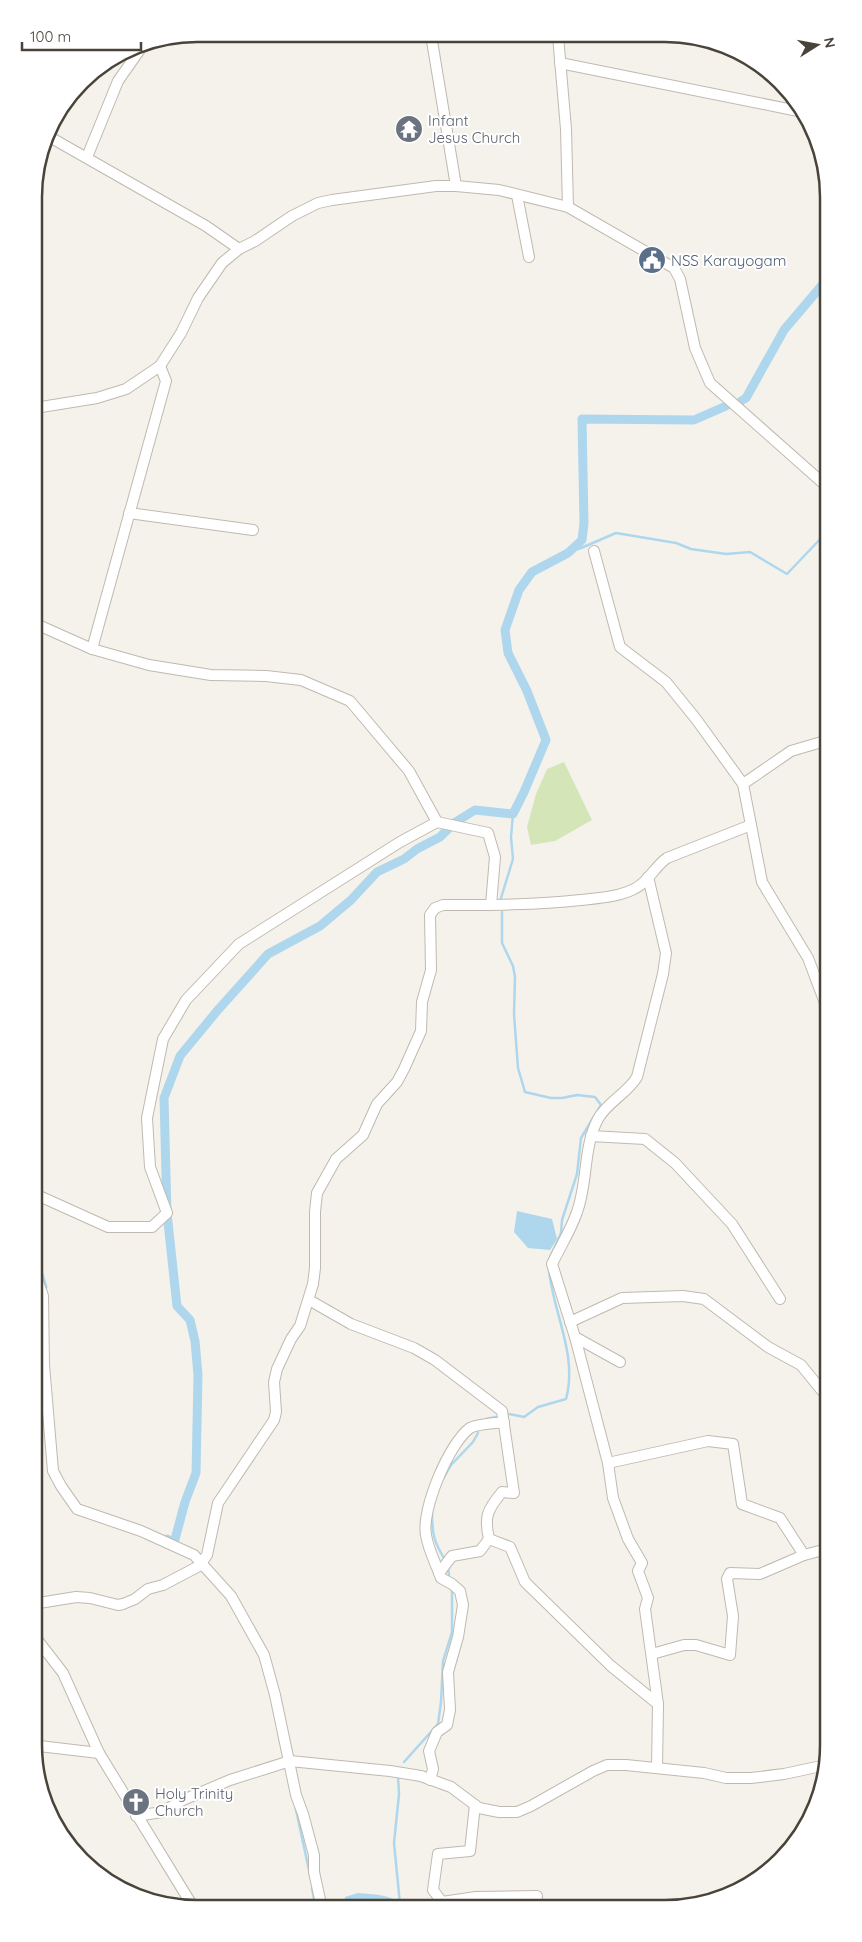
<svg xmlns="http://www.w3.org/2000/svg" width="862" height="1942" font-family="Quicksand,sans-serif">
<rect width="100%" height="100%" fill="#f5f2ec"/>
<path fill="#d4e6b8" d="M 564,762 L 592,820 L 555,841 L 531,845 L 527,827 L 536,794 L 547,769 Z"/>
<g fill="#aed7ed">
<path d="M 517,1211 L 552,1219 L 557,1239 L 550,1250 L 528,1248 L 514,1232 Z"/>
<path d="M 358,1893 C 374,1894 390,1895 403,1904 L 344,1904 L 345,1897 Z"/>
</g>
<g fill="none" stroke-linecap="round" stroke-linejoin="round">
<g stroke="#aed7ed" stroke-width="2.5">
<path d="M 824,515 L 824,523"/>
<path d="M 571,551 L 581,548 L 616,533 L 676,543 L 691,549 L 726,554 L 750,552 L 787,574 L 824,535"/>
<path d="M 501,898 L 513,859 L 511,837 L 513,814"/>
<path d="M 502,912 L 502,943 L 513,966 L 515,977 L 514,1014 L 518,1068 L 525,1092 L 551,1098 L 562,1098 L 577,1095 L 595,1097 L 601,1105 L 581,1138 L 577,1174 L 562,1220 L 561,1233 L 548,1262"/>
<path d="M 509,1414 L 524,1417 L 538,1407 L 566,1399 C 578,1355 553,1313 549,1270"/>
<path d="M 486,1419 L 496,1417"/>
<path d="M 443,1479 L 451,1465 L 473,1442 L 478,1433"/>
<path d="M 432,1512 C 432,1534 434,1543 446,1561"/>
<path d="M 448,1566 L 449,1575"/>
<path d="M 404,1762 L 438,1724 L 441,1702 L 443,1661 L 452,1632 L 452,1591"/>
<path d="M 398,1777 L 399,1794 L 394,1843 L 400,1904"/>
<path d="M 295,1805 L 310,1875"/>
<path d="M 312,1888 L 315,1904"/>
</g>
<g stroke="#aed7ed" stroke-width="9">
<path d="M 741,401 L 746,398 L 784,330 L 823,284"/>
<path d="M 454,823 L 475,810 L 513,814 L 524,792 L 546,740 L 527,691 L 508,653 L 505,630 L 519,590 L 532,572 L 568,553 L 582,540 L 584,523 L 582,419 L 694,420 L 726,406"/>
<path d="M 38,1271 L 43,1287"/>
<path d="M 167,1539 L 174,1543 L 185,1502 L 196,1473 L 198,1375 L 195,1341 L 190,1320 L 177,1306 L 167,1213 L 164,1098 L 180,1056 L 217,1011 L 268,954 L 320,926 L 351,900 L 377,872 L 404,859 L 417,849 L 440,837 L 449,828"/>
</g>
<g stroke="#c0b9af" stroke-width="12">
<g id="minor">
<path d="M 376,35 L 380,37 L 393,35"/>
<path d="M 431,35 L 456,186"/>
<path d="M 558,36 L 566,129 L 568,207"/>
<path d="M 560,63 L 803,112"/>
<path d="M 48,136 L 206,226 L 239,249"/>
<path d="M 87,157 L 118,81 L 139,51 L 142,45"/>
<path d="M 517,195 L 529,257"/>
<path d="M 35,408 L 97,398 L 126,389 L 160,366 L 181,333 L 198,298 L 222,263 L 239,249 L 255,241 L 292,216 L 318,203 L 332,200 L 436,186 L 456,186 L 499,190 L 568,207 L 674,268 L 680,279 L 695,348 L 710,383 L 824,484"/>
<path d="M 129,513 L 253,530"/>
<path d="M 594,551 L 620,647 L 666,682 L 696,719 L 743,784 L 751,825"/>
<path d="M 36,624 L 92,649 L 149,665 L 211,675 L 266,676 L 301,680 L 350,701 L 409,771 L 437,822 L 488,833 L 495,857 L 491,905"/>
<path d="M 92,649 L 166,381 L 160,366"/>
<path d="M 743,784 L 791,751 L 825,741"/>
<path d="M 648,877 L 666,953 L 663,974 L 637,1077 C 627,1094 607,1102 598,1119 C 583,1147 588,1182 577,1212 C 571,1230 560,1247 552,1264 L 575,1337 L 608,1463 L 708,1441 L 733,1444 L 742,1504 L 780,1518 L 804,1555 L 827,1549"/>
<path d="M 591,1136 L 645,1139 L 675,1163 L 732,1224 L 780,1299"/>
<path d="M 37,1195 L 108,1227 L 152,1227 L 167,1213 L 150,1167 L 147,1118 L 163,1039 L 186,1000 L 239,944 L 400,842 L 437,822"/>
<path d="M 38,1282 L 43,1296 L 44,1365 L 53,1471 L 61,1486 L 77,1509 L 141,1531 L 194,1555 L 231,1596 L 264,1655 L 275,1695 L 296,1795 L 303,1814 L 314,1855 L 314,1872 L 321,1904"/>
<path d="M 309,1300 L 351,1324 L 414,1348 L 435,1360 L 502,1411 L 514,1493 L 502,1492 C 487,1510 484,1517 489,1539"/>
<path d="M 570,1322 L 622,1298 L 683,1296 L 704,1299 L 768,1347 L 801,1365 L 823,1392 L 827,1393"/>
<path d="M 575,1337 L 620,1362"/>
<path d="M 608,1463 L 613,1498 L 628,1539 L 642,1563 L 638,1571 L 648,1598 L 645,1609 L 658,1704"/>
<path d="M 489,1539 L 510,1547 L 525,1582 L 611,1666 L 658,1704 L 657,1768"/>
<path d="M 439,1573 L 452,1556 L 480,1551 L 489,1539"/>
<path d="M 39,1603 L 76,1597 L 90,1598 L 118,1605 L 123,1604 L 135,1599 L 148,1589 L 163,1585 L 199,1566 L 207,1555 L 218,1503 L 274,1420 L 276,1412 L 274,1382 L 277,1369 L 291,1339 L 300,1326 L 313,1284 L 315,1268 L 315,1212 L 317,1193 L 336,1159 L 363,1135 L 377,1104 L 397,1082 L 404,1069 L 421,1031 L 422,1002 L 431,970 L 430,915 L 435,908 L 443,905 C 489,905 535,905 581,900 C 599,898 618,897 634,889 C 648,883 654,867 667,858 L 751,825 L 762,882 L 808,958 L 825,1003"/>
<path d="M 39,1642 L 63,1673 L 99,1753 L 192,1905"/>
<path d="M 652,1654 L 684,1645 L 696,1645 L 730,1655 L 733,1616 L 727,1579 L 730,1573 L 760,1574 L 804,1555"/>
<path d="M 39,1746 L 99,1753"/>
<path d="M 430,1780 L 433,1769 L 429,1751 L 437,1732 L 447,1725 L 450,1710 L 448,1672 L 458,1637 L 463,1605 L 460,1591 L 452,1584 L 441,1578 C 436,1564 428,1549 426,1535 C 421,1510 449,1443 470,1428 C 476,1424 496,1423 504,1422"/>
<path d="M 475,1805 L 470,1851 L 438,1854 L 433,1890 L 442,1902 L 476,1897 L 537,1896 L 536,1903"/>
<path d="M 136,1816 L 162,1812 L 183,1800 L 230,1780 L 290,1761 L 390,1771 L 421,1776 L 451,1787 L 479,1808 L 499,1812 L 517,1812 L 531,1806 L 593,1771 L 607,1765 L 626,1765 L 704,1773 L 726,1778 L 751,1778 L 784,1774 L 826,1765"/>
</g>
</g>
<use href="#minor" stroke="#fff" stroke-width="10"/>
</g>
<defs>
<g id="temple-disc" transform="scale(1.4375)"><circle r="9.5" fill="#6b7280" stroke="#fff"/><path d="M0-6L5-2H3V0L6.5 2.5H4V6H1.5V3h-3V6H-4V2.5H-6.5L-3 0V-2H-5Z" fill="#fff"/></g>
<g id="civic-disc" transform="scale(1.4375)"><circle r="9.5" fill="#5c6f8a" stroke="#fff"/><path d="M-.6-6.5H3V-4.5H.6V-3L4-1V1h2V6H-6V1h2V-1L-.6-3ZM-1.2 2.5V6h2.4V2.5Z" fill="#fff"/></g>
<g id="church-disc" transform="scale(1.4375)"><circle r="9.5" fill="#6b7280" stroke="#fff"/><path d="M-1.2-6h2.4v3.5h3.3v2.4h-3.3V6h-2.4V-.1h-3.3v-2.4h3.3Z" fill="#fff"/></g>
</defs>
<g fill-rule="evenodd">
<use href="#temple-disc" x="409" y="129"/>
<use href="#civic-disc" x="652" y="260"/>
<use href="#church-disc" x="136" y="1802"/>
</g>
<g text-anchor="middle" dominant-baseline="central" stroke-width="4" stroke-linejoin="round" paint-order="stroke">
<g font-size="15" fill="#5b616d" stroke="#fff" text-anchor="start">
<text x="428" y="120">Infant<tspan x="428" dy="17">Jesus Church</tspan></text>
<text x="155" y="1793">Holy Trinity<tspan x="155" dy="17">Church</tspan></text>
</g>
<g font-size="15" fill="#4e5e75" stroke="#fff" text-anchor="start">
<text x="671" y="260">NSS Karayogam</text>
</g>
</g>
<path d="M0 0H862V1942H0ZM197 42H665A155 155 0 0 1 820 197V1745A155 155 0 0 1 665 1900H197A155 155 0 0 1 42 1745V197A155 155 0 0 1 197 42Z" fill="#fff" fill-rule="evenodd"/>
<path fill="none" stroke="#49433a" stroke-width="2.5" d="M197 42H665A155 155 0 0 1 820 197V1745A155 155 0 0 1 665 1900H197A155 155 0 0 1 42 1745V197A155 155 0 0 1 197 42Z"/>
<g transform="translate(817 45) rotate(79)" stroke="#ffffff" stroke-width="4" paint-order="stroke">
<path d="M0-4L9 19L0 12L-9 19Z" fill="#49433a"/>
<text y="-8" font-size="14" font-weight="bold" text-anchor="middle" fill="#49433a">N</text>
</g>
<path d="M22 42v8h119v-8" fill="none" stroke="#49433a" stroke-width="2.5"/>
<text x="30" y="42" font-size="15" fill="#49433a" stroke="#ffffff" stroke-width="4" paint-order="stroke">100 m</text>
</svg>
